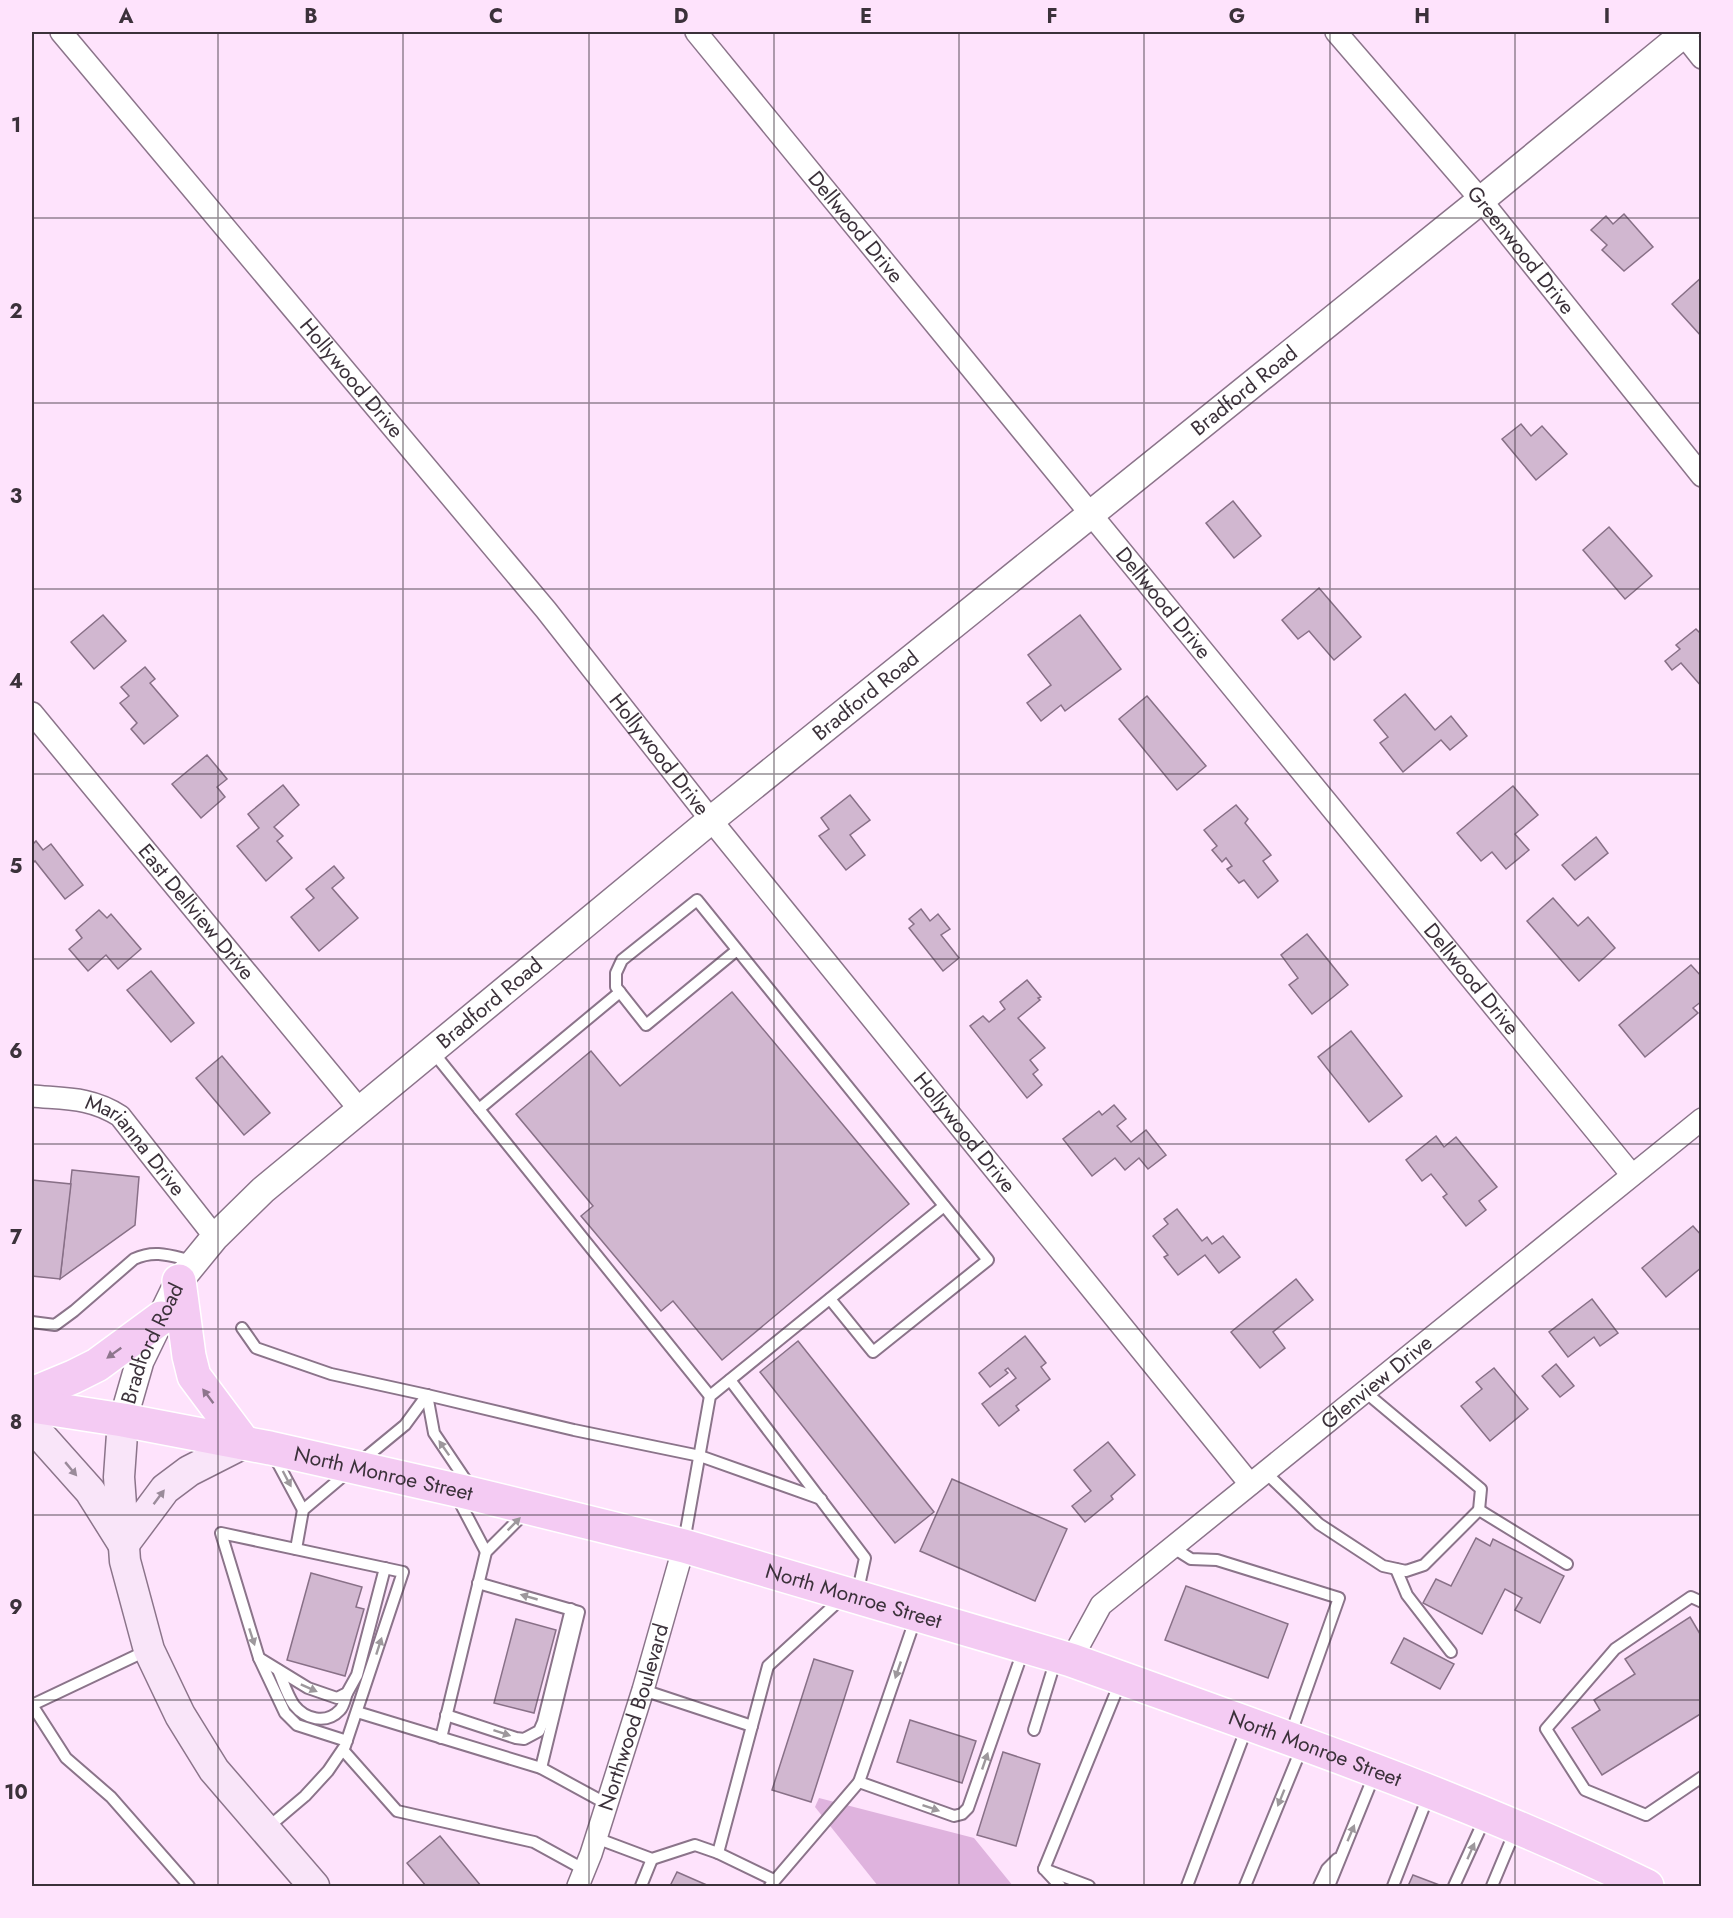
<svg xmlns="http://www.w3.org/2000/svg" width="1733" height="1918" font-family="Jost,sans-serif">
<rect width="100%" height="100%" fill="#fee3fc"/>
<path fill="#dfb3de" d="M 819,1798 L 974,1838 L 1013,1886 L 878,1886 L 815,1807 Z"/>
<g fill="#d1b7d0" stroke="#887087" stroke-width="1.5">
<path d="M 1624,214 L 1653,247 L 1624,271 L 1602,250 L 1607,245 L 1591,230 L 1606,216 L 1613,224 Z"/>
<path d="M 1702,277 L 1702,337 L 1672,304 Z"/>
<path d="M 1521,424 L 1531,436 L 1542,426 L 1567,454 L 1536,480 L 1502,439 Z"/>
<path d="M 1233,501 L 1261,536 L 1234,558 L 1206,523 Z"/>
<path d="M 1609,527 L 1652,576 L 1625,599 L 1583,550 Z"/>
<path d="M 1319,588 L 1361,637 L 1334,660 L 1309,631 L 1298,639 L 1282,620 Z"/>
<path d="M 103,615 L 126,641 L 94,669 L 71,642 Z"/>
<path d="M 1080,615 L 1121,669 L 1065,711 L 1061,705 L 1041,721 L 1027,703 L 1051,685 L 1028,655 Z"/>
<path d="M 1696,629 L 1702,635 L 1702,687 L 1681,663 L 1672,670 L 1665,661 L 1680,649 L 1676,645 Z"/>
<path d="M 145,667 L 155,679 L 150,683 L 178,716 L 144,744 L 131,729 L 137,723 L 120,703 L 129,696 L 121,687 Z"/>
<path d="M 1405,694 L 1435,730 L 1451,716 L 1467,736 L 1450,750 L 1441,740 L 1403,772 L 1380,743 L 1388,737 L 1374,720 Z"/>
<path d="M 1147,696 L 1206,766 L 1177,790 L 1119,719 Z"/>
<path d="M 207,755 L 227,779 L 217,787 L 225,797 L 201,818 L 172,784 Z"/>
<path d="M 283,785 L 299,805 L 274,827 L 283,836 L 277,841 L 292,858 L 266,881 L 237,846 L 259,828 L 248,814 Z"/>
<path d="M 1513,786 L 1538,815 L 1515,834 L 1529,850 L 1506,869 L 1492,852 L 1481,861 L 1457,833 Z"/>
<path d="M 850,795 L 870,820 L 850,835 L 865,855 L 846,870 L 819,836 L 829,829 L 821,818 Z"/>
<path d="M 1236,805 L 1248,819 L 1245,823 L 1271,855 L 1263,861 L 1278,881 L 1258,898 L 1244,880 L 1239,883 L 1227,869 L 1232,866 L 1226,858 L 1222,862 L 1212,850 L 1217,846 L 1204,830 Z"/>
<path d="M 1596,837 L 1608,853 L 1575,880 L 1562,865 Z"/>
<path d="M 36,841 L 43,850 L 51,844 L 83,885 L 65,899 L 35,861 L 32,864 L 32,845 Z"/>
<path d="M 334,866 L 344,878 L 332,888 L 358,918 L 319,951 L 291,917 L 314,898 L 306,889 Z"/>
<path d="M 1553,898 L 1578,926 L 1588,917 L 1615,948 L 1579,981 L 1527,921 Z"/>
<path d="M 921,909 L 930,921 L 938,914 L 950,929 L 941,935 L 959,958 L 943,971 L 909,928 L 914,924 L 909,919 Z"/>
<path d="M 99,910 L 107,918 L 111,914 L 141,949 L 118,969 L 106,955 L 88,971 L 69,949 L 82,938 L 76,930 Z"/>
<path d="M 1307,934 L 1348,985 L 1312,1014 L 1289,985 L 1298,978 L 1281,955 Z"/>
<path d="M 1691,965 L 1702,977 L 1702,1001 L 1693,1008 L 1698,1013 L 1645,1057 L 1619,1025 Z"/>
<path d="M 151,971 L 194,1023 L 171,1042 L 127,990 Z"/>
<path d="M 1027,980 L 1041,997 L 1038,998 L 1040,1000 L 1018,1018 L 1045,1048 L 1030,1060 L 1038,1070 L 1033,1074 L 1042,1085 L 1027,1098 L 970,1026 L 983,1016 L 989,1022 L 1005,1009 L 1000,1002 Z"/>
<path d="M 732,992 L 909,1204 L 722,1360 L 673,1301 L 661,1311 L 581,1216 L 593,1206 L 516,1114 L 591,1051 L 620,1086 Z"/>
<path d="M 1351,1031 L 1402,1096 L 1369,1122 L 1318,1057 Z"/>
<path d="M 222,1056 L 270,1113 L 244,1135 L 196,1078 Z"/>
<path d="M 1114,1105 L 1126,1119 L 1117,1126 L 1131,1142 L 1146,1130 L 1166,1155 L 1148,1169 L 1139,1158 L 1125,1170 L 1115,1158 L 1092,1176 L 1063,1139 L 1099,1111 L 1102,1115 Z"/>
<path d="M 1436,1136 L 1444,1147 L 1456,1137 L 1497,1187 L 1479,1201 L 1486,1210 L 1466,1226 L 1443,1197 L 1447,1194 L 1431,1174 L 1422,1181 L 1406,1160 Z"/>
<path d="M 72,1170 L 139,1177 L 135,1225 L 60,1279 Z"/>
<path d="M 32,1180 L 71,1184 L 60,1279 L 32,1276 Z"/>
<path d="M 1177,1209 L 1202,1241 L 1207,1237 L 1212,1244 L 1223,1236 L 1240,1257 L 1219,1273 L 1205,1255 L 1178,1275 L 1164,1257 L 1168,1255 L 1153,1236 L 1168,1224 L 1164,1219 Z"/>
<path d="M 1693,1226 L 1702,1236 L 1702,1267 L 1666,1297 L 1642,1268 Z"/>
<path d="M 1296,1279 L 1313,1300 L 1273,1332 L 1285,1348 L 1260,1368 L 1231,1332 Z"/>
<path d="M 1592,1299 L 1618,1333 L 1600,1346 L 1594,1337 L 1568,1357 L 1549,1332 Z"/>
<path d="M 1025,1336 L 1046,1363 L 1041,1367 L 1050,1379 L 1016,1406 L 1019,1410 L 999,1426 L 982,1404 L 1016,1378 L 1008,1368 L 1005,1370 L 1008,1373 L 990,1387 L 979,1373 Z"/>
<path d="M 798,1341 L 934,1512 L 895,1543 L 760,1372 Z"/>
<path d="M 1556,1364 L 1574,1386 L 1560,1397 L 1542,1376 Z"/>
<path d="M 1494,1368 L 1528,1409 L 1490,1441 L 1461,1406 L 1482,1389 L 1476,1382 Z"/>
<path d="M 1108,1442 L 1135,1475 L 1111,1496 L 1113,1499 L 1085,1522 L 1072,1506 L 1091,1491 L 1074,1470 Z"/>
<path d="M 952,1479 L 1067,1529 L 1035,1601 L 920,1551 Z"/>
<path d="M 1476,1538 L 1490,1546 L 1493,1539 L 1564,1576 L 1540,1623 L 1515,1610 L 1522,1598 L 1505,1589 L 1482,1634 L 1423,1603 L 1436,1579 L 1451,1586 Z"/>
<path d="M 311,1573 L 362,1587 L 356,1607 L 364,1609 L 345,1676 L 287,1660 Z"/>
<path d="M 1186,1586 L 1288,1624 L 1268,1678 L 1165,1640 Z"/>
<path d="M 1690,1617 L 1700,1634 L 1702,1633 L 1702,1713 L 1602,1775 L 1572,1728 L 1600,1710 L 1594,1700 L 1635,1674 L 1625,1659 Z"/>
<path d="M 516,1619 L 556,1630 L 534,1713 L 494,1703 Z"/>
<path d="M 1404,1638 L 1454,1664 L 1440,1689 L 1391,1663 Z"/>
<path d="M 814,1659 L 853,1671 L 811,1802 L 772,1790 Z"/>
<path d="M 910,1720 L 976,1741 L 962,1783 L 897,1762 Z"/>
<path d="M 1003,1752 L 1040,1764 L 1016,1846 L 977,1835 Z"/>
<path d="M 440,1836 L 481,1886 L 426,1886 L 407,1863 Z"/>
<path d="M 677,1872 L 709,1886 L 670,1886 Z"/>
<path d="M 1413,1875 L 1442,1886 L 1408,1886 Z"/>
</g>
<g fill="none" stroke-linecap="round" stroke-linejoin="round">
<g stroke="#8b748a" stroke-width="14">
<g id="service">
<path d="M 737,950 L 646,1025 L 616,987 L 616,973 L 622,960 L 697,900 C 794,1020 891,1140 988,1260 L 873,1352 L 830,1299"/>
<path d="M 433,1052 L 710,1396"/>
<path d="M 479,1109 L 620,992"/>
<path d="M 32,1322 L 55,1325 L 74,1311 L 134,1259 C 155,1249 171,1256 193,1261"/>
<path d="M 242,1328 L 256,1348 L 331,1374 L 427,1395 L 574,1430 L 700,1456 L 821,1499"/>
<path d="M 730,1380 L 865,1558 L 857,1595"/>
<path d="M 1364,1391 L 1481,1489 L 1479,1510"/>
<path d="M 427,1395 L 434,1433 L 469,1485"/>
<path d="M 274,1456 L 303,1510"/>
<path d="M 360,1462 L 405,1425 L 427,1395"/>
<path d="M 1265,1472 L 1319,1524 L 1383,1566 L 1406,1571 L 1424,1565 L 1479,1510 L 1567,1564"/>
<path d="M 457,1497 L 486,1552"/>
<path d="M 684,1542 L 710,1396 L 944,1206"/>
<path d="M 1172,1547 L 1191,1559 L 1217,1560 L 1339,1598 L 1290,1736"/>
<path d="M 296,1549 L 303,1510 L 348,1472"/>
<path d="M 1396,1569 L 1407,1595 L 1451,1652"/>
<path d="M 478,1583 L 579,1612 L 541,1768"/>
<path d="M 1702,1602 L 1691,1597 L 1615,1649 L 1546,1729 L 1585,1790 L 1646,1815 L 1702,1777"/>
<path d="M 916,1617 L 859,1782 L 954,1816 L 962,1814 L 968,1808 L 1024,1648"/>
<path d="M 259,1658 L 308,1688 L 337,1698 L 347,1693 L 357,1675 L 385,1568"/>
<path d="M 278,1670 C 283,1681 287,1695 294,1705 C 305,1719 326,1725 340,1710 C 344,1706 345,1698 347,1693"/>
<path d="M 643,1690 L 752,1726"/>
<path d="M 32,1705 L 66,1758 L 111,1797 L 189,1886"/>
<path d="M 32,1705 L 148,1650"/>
<path d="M 357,1712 L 541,1768 L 607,1804"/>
<path d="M 446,1715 L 516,1738 L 524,1739 L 539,1731 L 543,1722 L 571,1609"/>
<path d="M 1034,1730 L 1056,1659"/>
<path d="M 441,1738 L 486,1552 L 525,1513"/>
<path d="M 343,1750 L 397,1811 L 534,1842 L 585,1870"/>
<path d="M 266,1829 L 305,1796 L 328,1771 L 345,1746 L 403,1572 L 221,1533 L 259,1658 L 285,1713 L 297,1725 L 347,1741"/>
<path d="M 596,1838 L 652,1859 L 695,1845 L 718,1853 L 774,1880"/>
<path d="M 718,1853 L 768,1666 L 841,1599"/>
<path d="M 1044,1869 L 1121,1680"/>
<path d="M 1044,1869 L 1089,1886"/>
<path d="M 1046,1871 L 1060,1886"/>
<path d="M 641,1886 L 652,1859"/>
<path d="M 770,1886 L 859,1782"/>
<path d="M 1187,1886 L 1247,1727"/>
<path d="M 1245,1886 L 1302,1747"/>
<path d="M 1319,1886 L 1327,1869 L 1337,1859"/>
<path d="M 1329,1886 L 1375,1773"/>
<path d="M 1393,1886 L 1429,1794"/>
<path d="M 1454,1886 L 1485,1818"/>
<path d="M 1492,1886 L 1515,1831"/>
</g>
</g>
<g stroke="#8b748a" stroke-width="24">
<g id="minor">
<path id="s1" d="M 61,32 L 546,610 L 711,820 L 1250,1484"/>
<path id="s2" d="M 696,32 L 1632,1175"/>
<path id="s3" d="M 1336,32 L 1481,200 L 1702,476"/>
<path d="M 1683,34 L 1702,58"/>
<path id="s4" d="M 32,713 L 360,1110"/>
<path id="s5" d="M 32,1096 C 65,1099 91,1097 120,1116 L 215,1237"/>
<path id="s6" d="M 1071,1660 L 1101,1605 L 1702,1119"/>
<path id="s7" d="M 578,1886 L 591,1854 L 643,1690 L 684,1546"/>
</g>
</g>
<g stroke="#8b748a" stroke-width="30">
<g id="tertiary">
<path id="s8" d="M 123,1420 L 140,1361 L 179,1281 L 215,1237 L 263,1190 L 711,820 L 1481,200 L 1686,32"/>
</g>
</g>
<g stroke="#8b748a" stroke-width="33">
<g id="secondary">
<path d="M 123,1420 L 119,1477 L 125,1561 L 149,1650 L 180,1715 L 214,1770 L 314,1886"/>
<path d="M 32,1426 L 90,1491 L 122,1542"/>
<path d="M 124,1544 L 165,1489 L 189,1471 L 244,1443"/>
</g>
</g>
<g stroke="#fff" stroke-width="36">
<g id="primary">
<path d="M 179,1281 L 189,1356 L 194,1376 L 244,1443"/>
<path d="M 32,1394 L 73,1377 L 97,1365 L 161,1318"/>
<path id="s9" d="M 32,1406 L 123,1420 L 270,1448 L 465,1492 L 684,1546 L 1071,1660 C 1265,1730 1461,1796 1647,1886"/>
</g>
</g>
<use href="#service" stroke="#fff" stroke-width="10"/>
<use href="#minor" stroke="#fff" stroke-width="21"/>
<use href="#tertiary" stroke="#fff" stroke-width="27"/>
<use href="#secondary" stroke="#f9e5f9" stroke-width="30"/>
<use href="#primary" stroke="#f4cbf3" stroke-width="33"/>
</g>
<defs><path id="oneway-solid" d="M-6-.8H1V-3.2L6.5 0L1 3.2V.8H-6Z" transform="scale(1.5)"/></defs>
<g fill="#8e768d">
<use href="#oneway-solid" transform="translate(114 1353) rotate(144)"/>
<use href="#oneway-solid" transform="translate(208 1396) rotate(-127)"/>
</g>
<g fill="#9d989c">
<use href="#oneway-solid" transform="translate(444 1448) rotate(-125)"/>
<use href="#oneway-solid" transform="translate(287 1479) rotate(62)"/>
<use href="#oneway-solid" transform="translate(514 1524) rotate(-45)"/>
<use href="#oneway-solid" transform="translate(529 1597) rotate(-164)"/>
<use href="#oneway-solid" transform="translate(252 1637) rotate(72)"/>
<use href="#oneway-solid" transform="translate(379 1646) rotate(-72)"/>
<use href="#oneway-solid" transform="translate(898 1670) rotate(109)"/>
<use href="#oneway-solid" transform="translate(309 1688) rotate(24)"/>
<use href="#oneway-solid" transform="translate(502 1733) rotate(18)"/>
<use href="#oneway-solid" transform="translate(985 1761) rotate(-71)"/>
<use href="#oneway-solid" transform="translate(1281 1798) rotate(112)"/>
<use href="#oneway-solid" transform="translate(931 1808) rotate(19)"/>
<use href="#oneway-solid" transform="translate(1351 1833) rotate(-67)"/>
<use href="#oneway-solid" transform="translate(1471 1851) rotate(-66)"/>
</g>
<g fill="#9a8b9a">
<use href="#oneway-solid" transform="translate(71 1469) rotate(50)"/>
<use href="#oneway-solid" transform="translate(159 1497) rotate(-53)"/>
</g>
<path fill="none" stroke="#3b313a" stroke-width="1.5" stroke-opacity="0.55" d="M 218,32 L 218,1886M 403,32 L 403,1886M 589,32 L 589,1886M 774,32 L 774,1886M 959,32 L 959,1886M 1144,32 L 1144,1886M 1330,32 L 1330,1886M 1515,32 L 1515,1886M 32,218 L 1702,218M 32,403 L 1702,403M 32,589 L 1702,589M 32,774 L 1702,774M 32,959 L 1702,959M 32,1144 L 1702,1144M 32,1329 L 1702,1329M 32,1515 L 1702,1515M 32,1700 L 1702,1700"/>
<g text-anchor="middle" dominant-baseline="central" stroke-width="6" stroke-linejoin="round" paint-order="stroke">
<g font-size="21" fill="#3b313a" stroke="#fee3fc">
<text stroke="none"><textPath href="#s2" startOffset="252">Dellwood Drive</textPath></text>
<text stroke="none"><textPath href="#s3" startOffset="286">Greenwood Drive</textPath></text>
<text stroke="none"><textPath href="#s1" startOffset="452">Hollywood Drive</textPath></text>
<text stroke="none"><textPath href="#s8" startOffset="1540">Bradford Road</textPath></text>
<text stroke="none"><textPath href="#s2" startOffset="738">Dellwood Drive</textPath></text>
<text stroke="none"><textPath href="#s8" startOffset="1054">Bradford Road</textPath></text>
<text stroke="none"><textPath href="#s1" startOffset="938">Hollywood Drive</textPath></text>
<text stroke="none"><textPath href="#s4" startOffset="258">East Dellview Drive</textPath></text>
<text stroke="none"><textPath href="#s2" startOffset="1224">Dellwood Drive</textPath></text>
<text stroke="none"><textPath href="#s8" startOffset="568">Bradford Road</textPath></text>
<text stroke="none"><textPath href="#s1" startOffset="1424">Hollywood Drive</textPath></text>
<text stroke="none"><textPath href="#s5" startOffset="122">Marianna Drive</textPath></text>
<text stroke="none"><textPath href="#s8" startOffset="82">Bradford Road</textPath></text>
<text stroke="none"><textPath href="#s6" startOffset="417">Glenview Drive</textPath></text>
<text stroke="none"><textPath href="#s9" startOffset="358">North Monroe Street</textPath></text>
<text stroke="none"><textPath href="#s9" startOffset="844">North Monroe Street</textPath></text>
<text stroke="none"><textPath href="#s7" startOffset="178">Northwood Boulevard</textPath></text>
<text stroke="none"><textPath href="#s9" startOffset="1330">North Monroe Street</textPath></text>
</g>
</g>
<rect width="1733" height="1918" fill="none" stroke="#fee3fc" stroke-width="66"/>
<rect x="33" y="33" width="1667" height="1852" fill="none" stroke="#3b313a" stroke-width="2"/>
<g font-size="20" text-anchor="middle" font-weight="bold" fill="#3b313a">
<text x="126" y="23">A</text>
<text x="311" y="23">B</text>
<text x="496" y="23">C</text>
<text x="681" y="23">D</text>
<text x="866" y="23">E</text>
<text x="1052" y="23">F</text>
<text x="1237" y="23">G</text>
<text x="1422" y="23">H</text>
<text x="1607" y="23">I</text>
<text x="16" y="132">1</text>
<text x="16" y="318">2</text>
<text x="16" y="503">3</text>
<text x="16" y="688">4</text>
<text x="16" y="873">5</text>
<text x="16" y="1058">6</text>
<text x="16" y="1244">7</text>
<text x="16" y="1429">8</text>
<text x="16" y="1614">9</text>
<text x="16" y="1799">10</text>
</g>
</svg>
